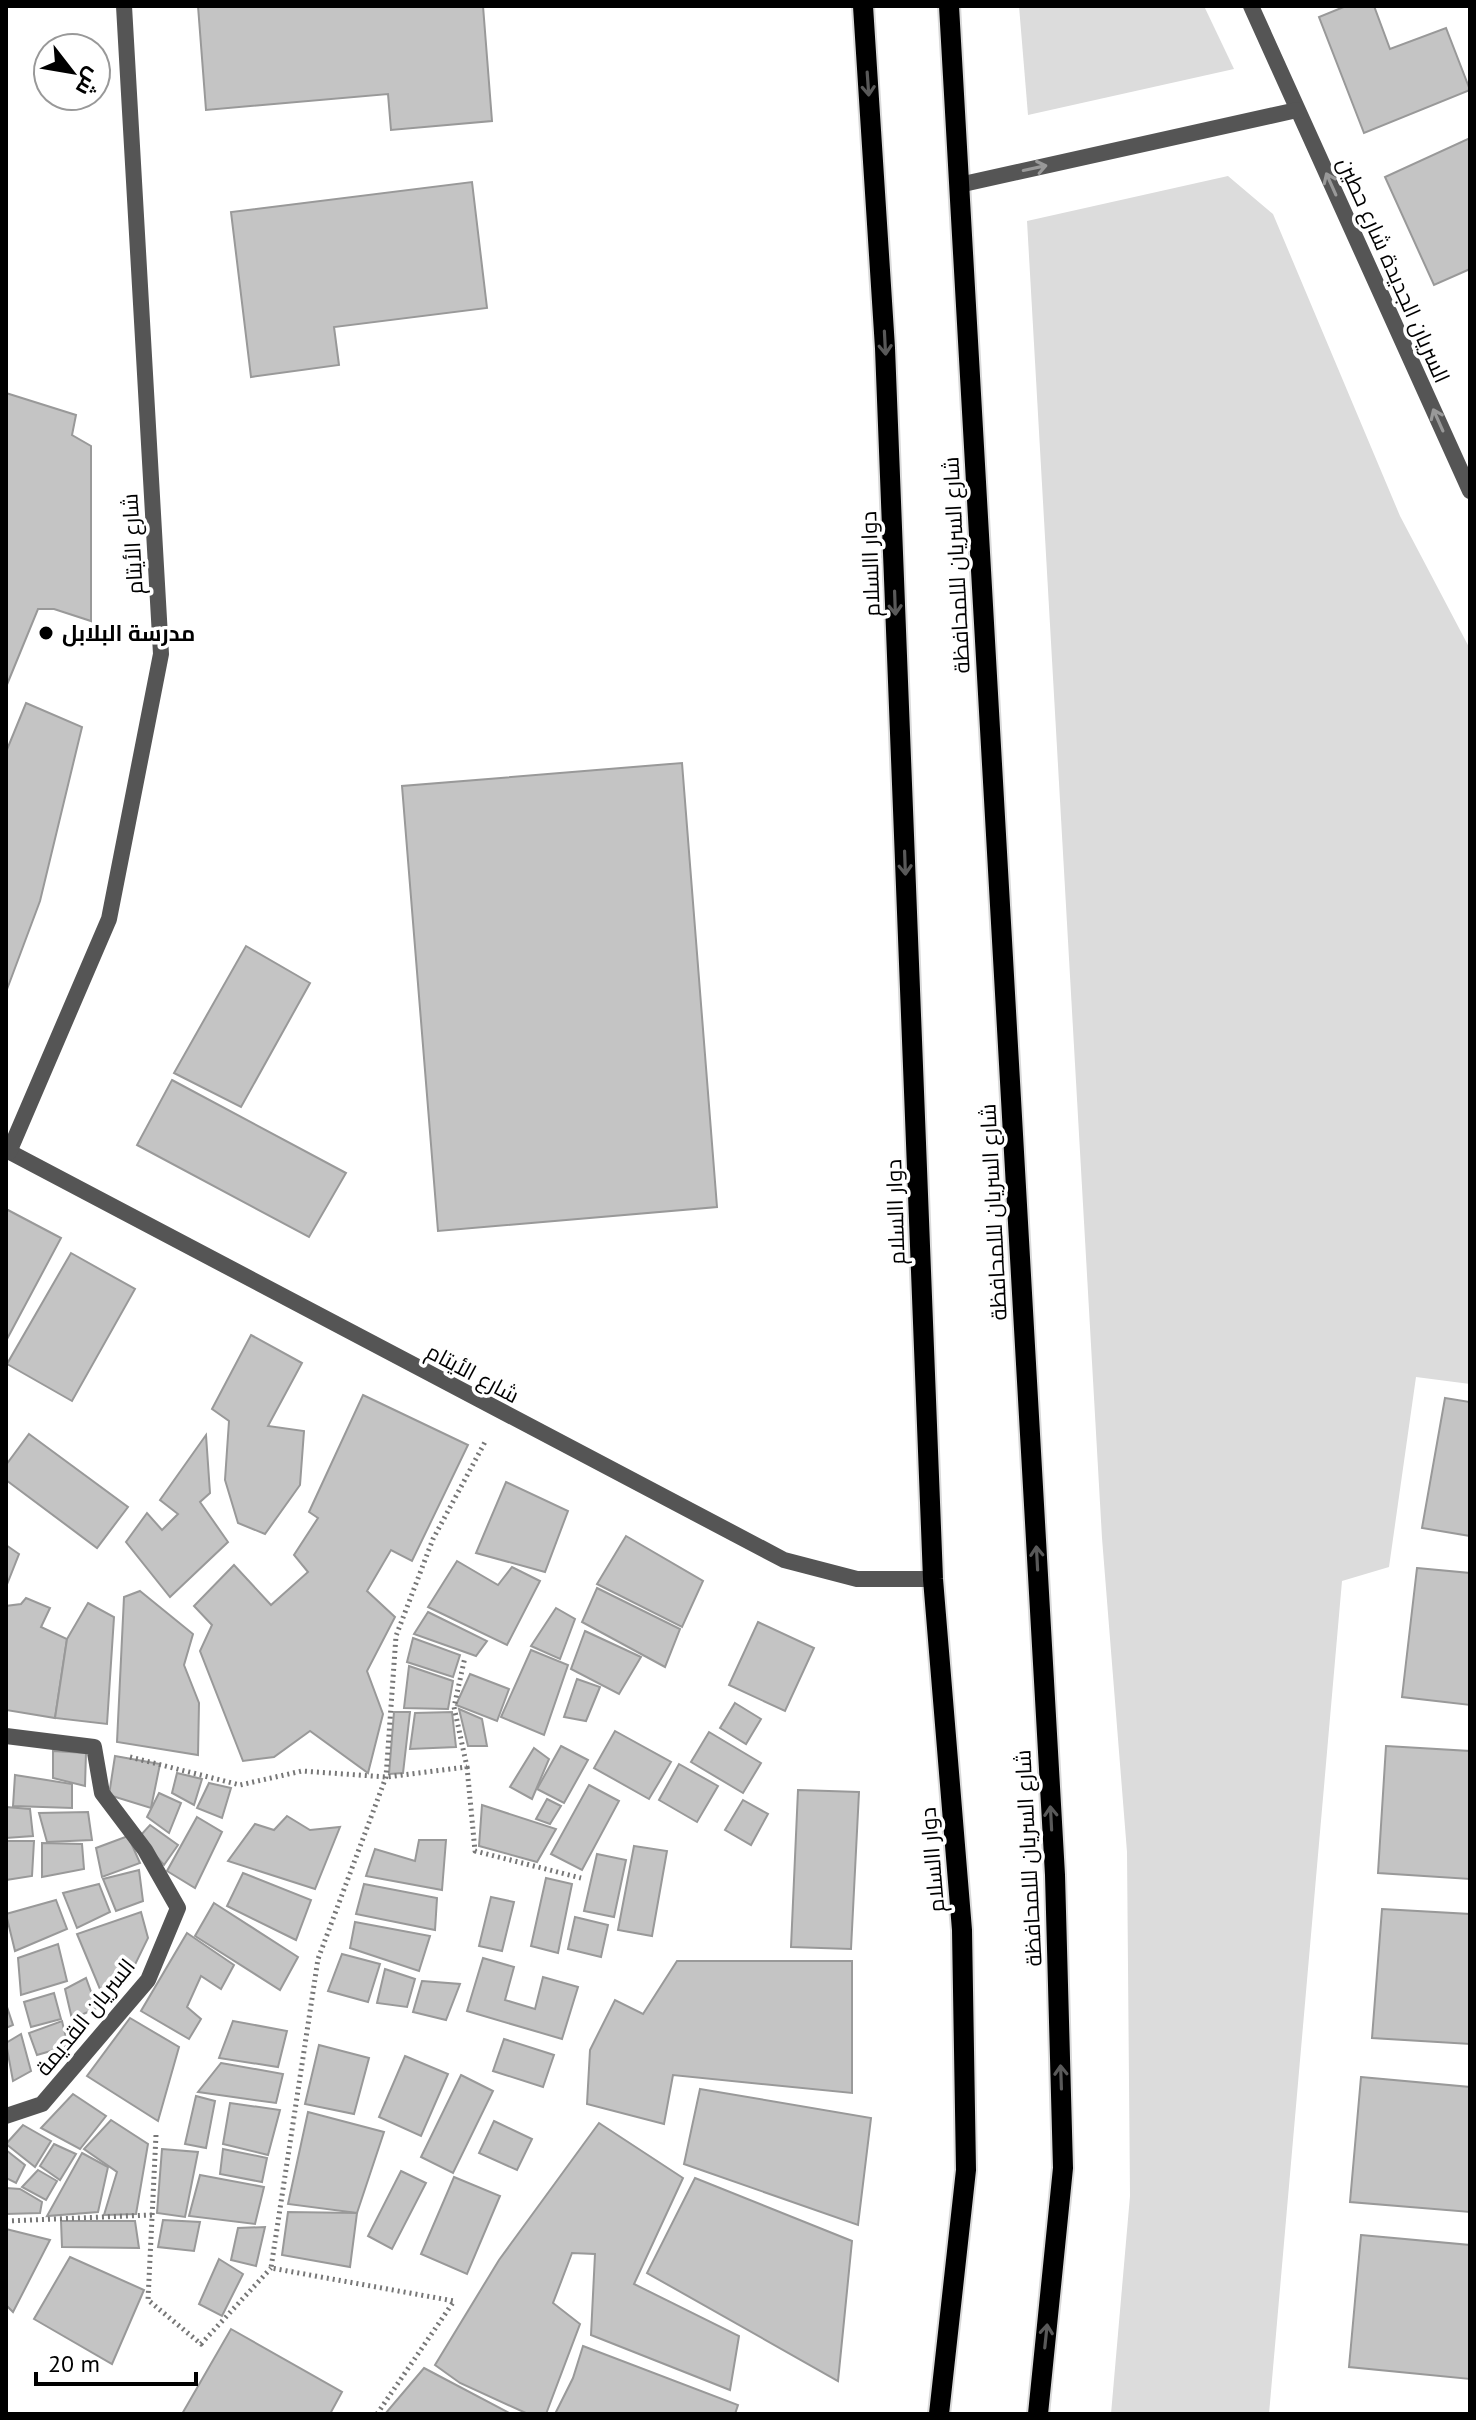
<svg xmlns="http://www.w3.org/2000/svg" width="1476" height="2420" font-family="'PT Sans',Cairo,sans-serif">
<rect width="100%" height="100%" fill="#fff"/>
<g fill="#dcdcdc">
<path d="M 1019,6 L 1204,6 L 1234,69 L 1028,115 Z"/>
<path d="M 1228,176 L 1273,214 L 1400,516 L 1470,649 L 1470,1384 L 1416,1377 L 1389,1567 L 1342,1581 L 1269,2414 L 1111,2414 L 1130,2196 L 1127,1852 L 1102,1538 L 1027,221 Z"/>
</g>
<g fill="#c4c4c4" stroke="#999" stroke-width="2">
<path d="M 198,6 L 483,6 L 492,121 L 391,130 L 388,94 L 206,110 Z"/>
<path d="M 1346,6 L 1374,6 L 1390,49 L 1446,28 L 1470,90 L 1364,133 L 1319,17 Z"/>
<path d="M 1470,138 L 1470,269 L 1434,285 L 1385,177 Z"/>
<path d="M 472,182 L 487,308 L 334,327 L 339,365 L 251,377 L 231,212 Z"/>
<path d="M 6,393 L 76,415 L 72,435 L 91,446 L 91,621 L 54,609 L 38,609 L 6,687 Z"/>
<path d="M 26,703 L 82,727 L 40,901 L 6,992 L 6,752 Z"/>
<path d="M 682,763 L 717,1207 L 438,1231 L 402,786 Z"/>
<path d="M 246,946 L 310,983 L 241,1107 L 174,1073 Z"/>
<path d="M 172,1080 L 346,1173 L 309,1237 L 137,1145 Z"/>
<path d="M 6,1209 L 61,1238 L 6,1341 Z"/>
<path d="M 71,1253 L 135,1289 L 72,1401 L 7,1364 Z"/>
<path d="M 251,1335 L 302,1363 L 268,1426 L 304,1431 L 300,1485 L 265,1534 L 238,1523 L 225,1480 L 229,1421 L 212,1409 Z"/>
<path d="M 363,1395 L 468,1445 L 412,1561 L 391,1550 L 367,1591 L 395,1617 L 367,1671 L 383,1714 L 368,1773 L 310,1731 L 274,1757 L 243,1761 L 200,1651 L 212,1625 L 194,1606 L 234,1565 L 271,1605 L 308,1572 L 294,1555 L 318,1518 L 309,1512 Z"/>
<path d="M 1445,1398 L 1470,1402 L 1470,1536 L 1422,1528 Z"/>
<path d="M 29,1434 L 128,1507 L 97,1548 L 6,1480 L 6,1465 Z"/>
<path d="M 206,1435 L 210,1493 L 200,1502 L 228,1542 L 170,1597 L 126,1542 L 147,1513 L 162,1530 L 178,1514 L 160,1500 Z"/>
<path d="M 506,1482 L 568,1511 L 545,1572 L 476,1553 Z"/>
<path d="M 626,1536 L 703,1581 L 682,1627 L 597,1584 Z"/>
<path d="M 6,1545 L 19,1554 L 6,1587 Z"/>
<path d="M 457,1561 L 498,1585 L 512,1567 L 540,1581 L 507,1645 L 428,1607 Z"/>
<path d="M 1417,1568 L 1470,1573 L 1470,1705 L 1402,1697 Z"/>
<path d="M 597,1588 L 680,1629 L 665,1667 L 582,1622 Z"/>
<path d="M 140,1591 L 193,1634 L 184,1665 L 199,1703 L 198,1755 L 117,1742 L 124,1597 Z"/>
<path d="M 26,1598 L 50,1608 L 41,1627 L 67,1639 L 55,1718 L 6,1710 L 6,1606 L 21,1604 Z"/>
<path d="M 88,1603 L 114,1617 L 107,1724 L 55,1718 L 67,1639 Z"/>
<path d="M 556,1608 L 575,1619 L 560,1659 L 531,1646 Z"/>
<path d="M 428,1612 L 487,1641 L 476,1656 L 414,1634 Z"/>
<path d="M 758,1622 L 814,1648 L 785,1711 L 729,1685 Z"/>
<path d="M 585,1631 L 641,1657 L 619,1694 L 571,1669 Z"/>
<path d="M 413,1638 L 460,1655 L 453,1677 L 407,1662 Z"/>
<path d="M 531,1650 L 568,1665 L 544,1735 L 501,1717 Z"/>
<path d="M 409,1666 L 453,1681 L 448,1709 L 404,1708 Z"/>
<path d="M 470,1674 L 509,1689 L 497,1721 L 456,1705 Z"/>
<path d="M 577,1679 L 600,1687 L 586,1721 L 564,1717 Z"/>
<path d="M 735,1703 L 761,1719 L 746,1744 L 720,1728 Z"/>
<path d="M 459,1709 L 482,1719 L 487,1746 L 468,1746 Z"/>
<path d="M 394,1712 L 410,1712 L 403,1773 L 389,1774 Z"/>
<path d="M 452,1712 L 456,1747 L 410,1749 L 415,1713 Z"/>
<path d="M 615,1731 L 671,1762 L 649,1799 L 594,1768 Z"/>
<path d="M 709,1732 L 761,1763 L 743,1793 L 691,1762 Z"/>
<path d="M 561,1746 L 588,1760 L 564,1803 L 537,1789 Z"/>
<path d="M 1386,1746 L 1470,1751 L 1470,1879 L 1378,1873 Z"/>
<path d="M 534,1748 L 549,1759 L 532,1799 L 510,1787 Z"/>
<path d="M 53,1751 L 86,1753 L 85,1786 L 53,1778 Z"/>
<path d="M 115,1756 L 160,1764 L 151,1808 L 109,1795 Z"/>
<path d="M 679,1764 L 718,1786 L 697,1822 L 659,1800 Z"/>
<path d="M 177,1773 L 202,1779 L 194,1805 L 172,1793 Z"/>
<path d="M 15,1775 L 72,1784 L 72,1808 L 13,1806 Z"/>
<path d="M 209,1783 L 231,1788 L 222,1818 L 197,1808 Z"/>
<path d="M 589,1785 L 619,1801 L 582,1870 L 551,1854 Z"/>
<path d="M 798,1790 L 859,1792 L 851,1949 L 791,1947 Z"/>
<path d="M 159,1793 L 181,1803 L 169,1833 L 147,1817 Z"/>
<path d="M 547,1799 L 561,1806 L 550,1824 L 536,1819 Z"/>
<path d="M 743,1800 L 768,1814 L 751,1845 L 725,1830 Z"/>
<path d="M 482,1805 L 556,1829 L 537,1862 L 479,1846 Z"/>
<path d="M 6,1807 L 30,1809 L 33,1836 L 6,1838 Z"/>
<path d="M 88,1812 L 92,1840 L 47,1842 L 39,1813 Z"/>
<path d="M 287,1816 L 310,1830 L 340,1827 L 315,1889 L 228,1861 L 255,1824 L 274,1830 Z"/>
<path d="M 197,1817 L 222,1832 L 195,1888 L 167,1871 Z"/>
<path d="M 150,1825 L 178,1845 L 164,1865 L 139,1837 Z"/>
<path d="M 128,1836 L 140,1863 L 102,1877 L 96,1848 Z"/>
<path d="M 419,1840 L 446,1840 L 442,1890 L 366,1876 L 375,1849 L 415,1861 Z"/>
<path d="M 6,1841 L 34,1841 L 32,1876 L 6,1880 Z"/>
<path d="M 42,1843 L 82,1844 L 84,1869 L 42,1877 Z"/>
<path d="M 634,1846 L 667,1851 L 652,1936 L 618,1930 Z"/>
<path d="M 597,1854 L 626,1860 L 614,1917 L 584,1911 Z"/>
<path d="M 139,1870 L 143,1901 L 116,1911 L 103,1879 Z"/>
<path d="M 243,1873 L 311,1900 L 296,1940 L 227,1906 Z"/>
<path d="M 546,1878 L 572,1884 L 558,1953 L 531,1946 Z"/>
<path d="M 99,1884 L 110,1912 L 77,1928 L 63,1893 Z"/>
<path d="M 364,1884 L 437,1898 L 435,1930 L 356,1914 Z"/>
<path d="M 491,1897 L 514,1902 L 502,1951 L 479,1946 Z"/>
<path d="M 56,1900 L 67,1929 L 15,1951 L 6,1914 Z"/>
<path d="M 214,1903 L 298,1957 L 280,1990 L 195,1936 Z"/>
<path d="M 1382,1909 L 1470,1914 L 1470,2044 L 1372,2038 Z"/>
<path d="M 141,1912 L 148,1938 L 129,1977 L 105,2001 L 77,1934 Z"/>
<path d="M 575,1917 L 608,1925 L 601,1957 L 568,1949 Z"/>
<path d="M 355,1922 L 430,1936 L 419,1971 L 350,1948 Z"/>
<path d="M 187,1933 L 234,1965 L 221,1989 L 201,1976 L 187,2007 L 201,2019 L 189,2039 L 141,2011 Z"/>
<path d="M 58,1944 L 67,1981 L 21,1995 L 18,1958 Z"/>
<path d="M 342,1954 L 380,1964 L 368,2002 L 328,1991 Z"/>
<path d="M 483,1958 L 514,1967 L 505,2000 L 535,2009 L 543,1977 L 578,1987 L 562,2039 L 467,2011 Z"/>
<path d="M 677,1961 L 852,1961 L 852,2093 L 673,2075 L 664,2124 L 587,2104 L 590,2050 L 615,2000 L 643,2014 Z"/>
<path d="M 385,1969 L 415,1979 L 407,2007 L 377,2003 Z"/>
<path d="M 86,1978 L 97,2008 L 72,2019 L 65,1989 Z"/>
<path d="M 422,1981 L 460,1984 L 446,2020 L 413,2012 Z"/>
<path d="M 54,1993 L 61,2019 L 31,2027 L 24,2002 Z"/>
<path d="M 6,2004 L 13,2025 L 6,2028 Z"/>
<path d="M 130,2018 L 179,2047 L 158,2121 L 87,2076 Z"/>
<path d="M 62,2021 L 68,2046 L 37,2055 L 29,2033 Z"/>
<path d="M 233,2021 L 287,2031 L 278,2067 L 219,2058 Z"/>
<path d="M 21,2034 L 31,2071 L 13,2081 L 6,2043 Z"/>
<path d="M 504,2039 L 554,2055 L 543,2087 L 493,2071 Z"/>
<path d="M 319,2045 L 369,2058 L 354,2114 L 305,2104 Z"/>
<path d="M 405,2056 L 448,2074 L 421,2136 L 379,2117 Z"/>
<path d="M 221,2063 L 283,2074 L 276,2103 L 198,2092 Z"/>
<path d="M 461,2075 L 493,2091 L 453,2173 L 421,2157 Z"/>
<path d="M 1361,2077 L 1470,2087 L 1470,2212 L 1350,2202 Z"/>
<path d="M 700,2089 L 871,2118 L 858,2225 L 684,2164 Z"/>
<path d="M 73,2094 L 106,2116 L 80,2149 L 41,2128 Z"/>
<path d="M 196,2096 L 215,2101 L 206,2148 L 185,2144 Z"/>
<path d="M 230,2103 L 280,2110 L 268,2155 L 223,2144 Z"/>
<path d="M 308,2112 L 384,2132 L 357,2213 L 288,2204 Z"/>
<path d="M 111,2120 L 148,2144 L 136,2214 L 104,2215 L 117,2172 L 84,2149 Z"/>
<path d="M 494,2121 L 532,2139 L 517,2170 L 479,2153 Z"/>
<path d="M 599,2123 L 683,2178 L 634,2284 L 739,2336 L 730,2390 L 591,2335 L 595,2254 L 572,2253 L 553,2303 L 580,2324 L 546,2414 L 528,2414 L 460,2383 L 435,2365 L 499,2260 Z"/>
<path d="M 23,2125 L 51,2141 L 35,2167 L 6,2144 Z"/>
<path d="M 54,2144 L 76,2154 L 60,2180 L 40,2166 Z"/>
<path d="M 162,2149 L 198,2152 L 185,2217 L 157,2213 Z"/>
<path d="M 223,2149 L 267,2158 L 262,2182 L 220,2174 Z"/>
<path d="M 6,2150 L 25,2165 L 16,2183 L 6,2178 Z"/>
<path d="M 82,2153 L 108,2167 L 98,2212 L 47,2216 Z"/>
<path d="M 38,2170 L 57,2181 L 46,2200 L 22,2187 Z"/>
<path d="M 401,2171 L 426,2183 L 392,2249 L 368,2236 Z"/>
<path d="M 200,2175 L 264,2187 L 255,2224 L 189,2216 Z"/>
<path d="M 454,2177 L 500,2196 L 467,2274 L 421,2254 Z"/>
<path d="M 695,2178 L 852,2241 L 838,2381 L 647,2273 Z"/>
<path d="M 6,2188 L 20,2189 L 42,2202 L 40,2213 L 6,2214 Z"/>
<path d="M 288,2212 L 357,2213 L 350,2267 L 282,2255 Z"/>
<path d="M 163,2220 L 200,2222 L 194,2251 L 158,2247 Z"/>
<path d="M 61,2221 L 135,2221 L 139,2248 L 62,2247 Z"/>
<path d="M 265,2227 L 256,2266 L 231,2260 L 238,2228 Z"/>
<path d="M 6,2229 L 50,2240 L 13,2312 L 6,2305 Z"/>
<path d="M 1361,2235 L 1470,2245 L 1470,2379 L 1349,2367 Z"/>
<path d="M 70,2257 L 144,2290 L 112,2364 L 34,2319 Z"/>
<path d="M 219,2259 L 243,2274 L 222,2316 L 199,2304 Z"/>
<path d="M 231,2329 L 342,2392 L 330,2414 L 182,2414 Z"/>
<path d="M 583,2346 L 738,2405 L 735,2414 L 555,2414 L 573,2378 Z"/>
<path d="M 424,2368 L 511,2414 L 385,2414 Z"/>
</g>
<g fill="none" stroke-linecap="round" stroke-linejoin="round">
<g stroke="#dbdbdb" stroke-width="24">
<g id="primary">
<path d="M 863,6 L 885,348 L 933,1579 L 962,1930 L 966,2170 L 939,2414"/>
<path d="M 949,6 L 1055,1875 L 1063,2168 L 1038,2414"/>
</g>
</g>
<g stroke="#777" stroke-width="5" stroke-dasharray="2 4" stroke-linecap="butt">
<path d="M 130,1757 L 240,1785 L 302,1771 L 386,1777 L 467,1767 L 454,1707 L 465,1657"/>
<path d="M 467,1767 L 475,1851 L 581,1878"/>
<path d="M 156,2135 L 148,2300 L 201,2344 L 271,2268"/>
<path d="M 6,2221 L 153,2215"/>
<path d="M 377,2414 L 454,2301 L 271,2268 L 318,1959 L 386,1777 L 396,1636 L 433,1539 L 485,1442"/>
</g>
<g stroke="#555" stroke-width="16">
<path d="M 1251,6 L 1470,491"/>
<path d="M 959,185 L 1297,110"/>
<path d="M 6,1150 L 784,1560 L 857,1579 L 933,1579"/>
<path d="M 9,1152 L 109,919 L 161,654 L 124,6"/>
<path d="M 6,1736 L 94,1747 L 102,1793 L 145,1850 L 178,1908 L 148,1980 L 42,2104 L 6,2116"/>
</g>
<use href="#primary" stroke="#000" stroke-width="20"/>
</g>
<defs><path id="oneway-shaft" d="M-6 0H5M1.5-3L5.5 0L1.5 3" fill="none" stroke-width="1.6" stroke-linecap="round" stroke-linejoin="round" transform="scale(2)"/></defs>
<g stroke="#595959">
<use href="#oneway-shaft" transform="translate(868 84) rotate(86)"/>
<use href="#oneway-shaft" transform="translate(885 343) rotate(87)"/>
<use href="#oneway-shaft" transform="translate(895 603) rotate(88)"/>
<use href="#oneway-shaft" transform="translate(905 863) rotate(88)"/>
<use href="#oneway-shaft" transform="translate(1037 1558) rotate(-93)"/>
<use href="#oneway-shaft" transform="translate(1051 1818) rotate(-93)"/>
<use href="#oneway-shaft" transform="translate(1061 2077) rotate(-92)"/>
<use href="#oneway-shaft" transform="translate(1046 2336) rotate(-84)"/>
</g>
<g stroke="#999">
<use href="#oneway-shaft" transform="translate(1035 168) rotate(-12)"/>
<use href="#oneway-shaft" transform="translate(1331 184) rotate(-114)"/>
<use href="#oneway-shaft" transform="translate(1438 420) rotate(-114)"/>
</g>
<circle fill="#000" stroke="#fff" stroke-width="3" cx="46" cy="633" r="8"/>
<g text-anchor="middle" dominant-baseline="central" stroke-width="7" stroke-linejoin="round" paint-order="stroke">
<g font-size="22" fill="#000" stroke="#fff">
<text transform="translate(1394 270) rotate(66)">السريان الجديدة شارع حطين</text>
<text transform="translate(132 544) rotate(-93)">شارع الأيتام</text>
<text transform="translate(870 564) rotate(-92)">دوار االسلام</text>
<text transform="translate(956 565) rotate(-93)">شارع السريان لللمحافظة</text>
<text transform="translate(895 1212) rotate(-92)">دوار االسلام</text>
<text transform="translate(993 1212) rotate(-93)">شارع السريان لللمحافظة</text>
<text transform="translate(473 1373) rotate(28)">شارع الأيتام</text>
<text transform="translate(1028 1858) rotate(-93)">شارع السريان لللمحافظة</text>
<text transform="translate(932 1860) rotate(-95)">دوار االسلام</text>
<text transform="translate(85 2017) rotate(-51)">السريان القديمة</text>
</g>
<g font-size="22" font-weight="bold" fill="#000" stroke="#fff" text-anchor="start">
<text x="62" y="633">مدرسة البلابل</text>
</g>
</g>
<rect width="1476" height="2420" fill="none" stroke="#000000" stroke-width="16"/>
<g transform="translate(72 72) rotate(121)"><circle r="38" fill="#ffffff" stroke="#999999" stroke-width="2"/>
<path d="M0-6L14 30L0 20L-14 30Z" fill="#000000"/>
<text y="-12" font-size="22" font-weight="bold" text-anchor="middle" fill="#000000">ش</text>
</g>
<path d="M36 2372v12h160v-12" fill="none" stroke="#000000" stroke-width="4"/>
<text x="48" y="2372" font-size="24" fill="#000000" stroke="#ffffff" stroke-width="6" paint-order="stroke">20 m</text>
</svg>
